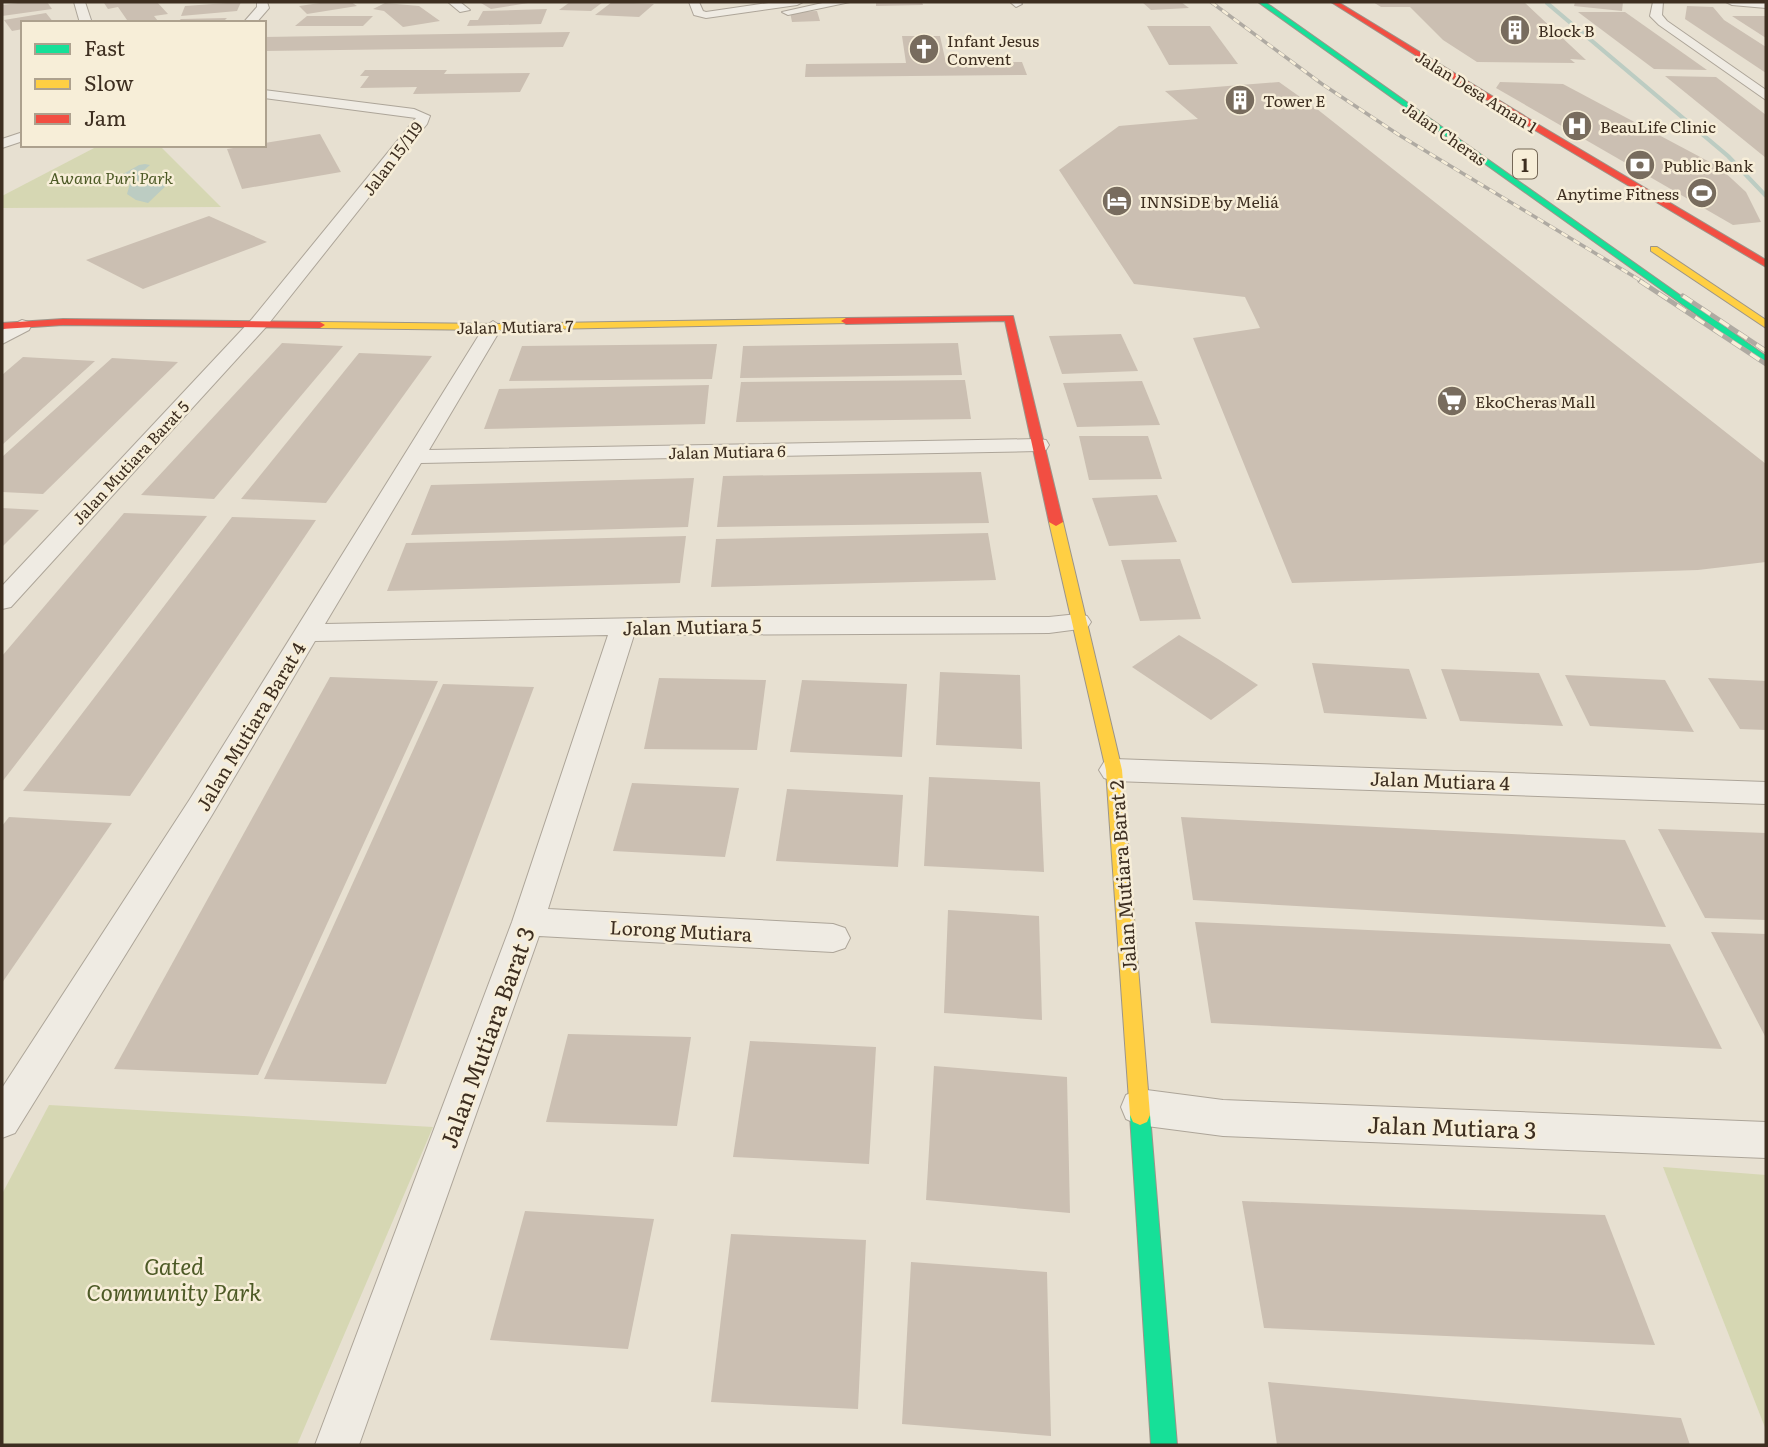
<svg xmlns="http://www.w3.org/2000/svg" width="1768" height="1447" font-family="Literata,serif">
<rect width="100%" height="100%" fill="#e7e0d1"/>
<g fill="#d6d7b3">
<path d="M 96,147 L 162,148 L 221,207 L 2,208 L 2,196 Z"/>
<path d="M 49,1105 L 433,1127 L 297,1445 L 2,1445 L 2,1194 Z"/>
<path d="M 1663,1167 L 1766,1175 L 1766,1430 Z"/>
</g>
<path fill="#bcccc2" d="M 145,164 L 150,165 L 143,171 L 151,177 L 173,179 L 148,203 L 136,200 L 127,194 L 131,180 L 116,178 L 139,165 Z"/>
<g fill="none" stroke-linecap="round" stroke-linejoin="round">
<path fill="#bcccc2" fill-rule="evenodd" d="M 1545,2 L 1549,2 L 1730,155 L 1766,193 L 1766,198 L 1764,197 L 1726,157 L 1545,4 Z"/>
</g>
<g fill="#cbbfb2">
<path d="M 26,2 L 47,2 L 52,9 L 2,16 L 2,5 Z"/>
<path d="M 110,2 L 157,2 L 168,14 L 154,16 L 158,21 L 118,23 L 127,20 L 118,7 L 108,9 L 104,3 Z"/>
<path d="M 241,2 L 237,11 L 181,16 L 185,6 Z"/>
<path d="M 327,2 L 351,2 L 357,6 L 307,14 L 299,6 Z"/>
<path d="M 486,2 L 528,2 L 528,3 L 491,9 L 481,3 Z"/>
<path d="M 570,2 L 603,2 L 591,11 L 559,10 Z"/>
<path d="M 612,2 L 613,2 L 654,4 L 639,17 L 595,15 Z"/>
<path d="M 876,2 L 922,2 L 923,5 L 876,6 Z"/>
<path d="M 1142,2 L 1181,2 L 1189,8 L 1151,10 Z"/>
<path d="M 1373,2 L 1524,2 L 1586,60 L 1570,59 L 1575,63 L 1477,62 L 1443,40 L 1410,7 L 1381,7 Z"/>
<path d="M 1575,2 L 1623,2 L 1622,11 L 1574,6 Z"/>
<path d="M 385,3 L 419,6 L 440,21 L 403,27 L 384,11 L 373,9 Z"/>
<path d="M 1687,6 L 1713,7 L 1724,20 L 1766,47 L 1766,73 L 1685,19 Z"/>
<path d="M 547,9 L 541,24 L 467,26 L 470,20 L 478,20 L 483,11 Z"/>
<path d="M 817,11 L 820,21 L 792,22 L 790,12 Z"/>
<path d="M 1578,12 L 1625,12 L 1707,70 L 1654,69 Z"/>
<path d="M 46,13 L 54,23 L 23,23 L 23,29 L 12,31 L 4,20 Z"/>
<path d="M 307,16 L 373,16 L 363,26 L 295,26 Z"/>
<path d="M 1732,16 L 1766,16 L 1766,38 L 1738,20 Z"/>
<path d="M 227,18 L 222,23 L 176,23 L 181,19 Z"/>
<path d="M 1147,26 L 1210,26 L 1238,64 L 1169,65 Z"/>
<path d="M 570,32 L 563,47 L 264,51 L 264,37 Z"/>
<path d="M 902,36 L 940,36 L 946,63 L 1022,62 L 1027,75 L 805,77 L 806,64 L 906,63 Z"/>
<path d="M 365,70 L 447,70 L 444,74 L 530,73 L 520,92 L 413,94 L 417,87 L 360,88 L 369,76 L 360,76 Z"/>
<path d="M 1665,76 L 1716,77 L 1766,115 L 1766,158 Z"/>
<path d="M 1279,82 L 1317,109 L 1766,464 L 1766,562 L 1698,570 L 1292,583 L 1193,338 L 1260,328 L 1245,297 L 1134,284 L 1059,170 L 1119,126 L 1198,119 L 1165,91 Z"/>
<path d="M 1500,82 L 1563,84 L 1719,167 L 1746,192 L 1761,222 L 1733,225 L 1496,88 Z"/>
<path d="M 320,134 L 341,172 L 242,189 L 227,149 Z"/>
<path d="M 209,216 L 267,242 L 143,289 L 86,260 Z"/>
<path d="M 1121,334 L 1138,371 L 1062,374 L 1049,336 Z"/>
<path d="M 282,343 L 343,346 L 214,499 L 141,495 Z"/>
<path d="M 958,343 L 962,375 L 740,378 L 743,346 Z"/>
<path d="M 717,344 L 712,379 L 509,381 L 522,346 Z"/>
<path d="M 359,353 L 432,356 L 326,503 L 241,499 Z"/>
<path d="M 23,357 L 95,361 L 2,445 L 2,375 Z"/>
<path d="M 112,358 L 178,362 L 43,494 L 2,492 L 2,457 Z"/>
<path d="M 965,380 L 971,419 L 736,422 L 741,382 Z"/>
<path d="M 1142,381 L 1160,425 L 1077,427 L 1063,383 Z"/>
<path d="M 709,385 L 705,424 L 484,429 L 499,389 Z"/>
<path d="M 1079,436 L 1148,436 L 1162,479 L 1089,480 Z"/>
<path d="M 981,472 L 989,523 L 717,527 L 723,476 Z"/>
<path d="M 694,478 L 688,527 L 411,535 L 431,485 Z"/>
<path d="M 1157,495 L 1177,542 L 1109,546 L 1092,498 Z"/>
<path d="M 2,508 L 39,510 L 2,547 Z"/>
<path d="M 124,513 L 207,516 L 2,782 L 2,656 Z"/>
<path d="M 232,517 L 316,520 L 130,796 L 23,791 Z"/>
<path d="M 988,533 L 996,580 L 711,587 L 716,539 Z"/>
<path d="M 686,536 L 680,583 L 387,591 L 406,543 Z"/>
<path d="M 1180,559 L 1201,619 L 1140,621 L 1121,560 Z"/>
<path d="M 1179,635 L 1218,659 L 1258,685 L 1211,720 L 1132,667 Z"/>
<path d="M 1312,663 L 1409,669 L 1427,719 L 1324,713 Z"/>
<path d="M 1441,669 L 1539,673 L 1563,726 L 1460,721 Z"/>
<path d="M 940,672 L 1020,675 L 1022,749 L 936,745 Z"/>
<path d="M 1565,675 L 1665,680 L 1694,732 L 1590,726 Z"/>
<path d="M 330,677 L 438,681 L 258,1075 L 114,1069 Z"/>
<path d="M 659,678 L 766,680 L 757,750 L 644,749 Z"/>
<path d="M 1708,678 L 1766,681 L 1766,730 L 1740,729 Z"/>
<path d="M 802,680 L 907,684 L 902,757 L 790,752 Z"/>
<path d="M 443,684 L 534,687 L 386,1084 L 264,1079 Z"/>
<path d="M 929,777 L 1040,782 L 1044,872 L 924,866 Z"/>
<path d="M 632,783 L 739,788 L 725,857 L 613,851 Z"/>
<path d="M 787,789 L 903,795 L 898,867 L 776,861 Z"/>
<path d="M 9,817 L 112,823 L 2,983 L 2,826 Z"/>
<path d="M 1181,817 L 1625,840 L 1666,927 L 1193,900 Z"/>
<path d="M 1658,829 L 1766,833 L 1766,920 L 1705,918 Z"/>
<path d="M 948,910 L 1039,916 L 1042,1020 L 944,1013 Z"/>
<path d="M 1195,922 L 1670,944 L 1722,1049 L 1211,1023 Z"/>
<path d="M 1711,932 L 1766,934 L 1766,1038 Z"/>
<path d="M 568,1034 L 691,1037 L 677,1126 L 546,1122 Z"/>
<path d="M 750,1041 L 876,1047 L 869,1164 L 733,1157 Z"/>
<path d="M 934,1066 L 1067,1077 L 1070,1213 L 926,1200 Z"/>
<path d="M 1242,1201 L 1605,1215 L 1655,1345 L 1264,1328 Z"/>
<path d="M 525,1211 L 654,1219 L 628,1349 L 490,1340 Z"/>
<path d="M 731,1234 L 866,1240 L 858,1409 L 711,1402 Z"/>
<path d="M 911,1262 L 1047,1272 L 1051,1436 L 902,1424 Z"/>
<path d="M 1268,1382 L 1681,1418 L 1690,1445 L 1277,1445 Z"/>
</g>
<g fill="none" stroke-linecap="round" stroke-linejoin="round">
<g stroke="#ada599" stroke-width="2">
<g id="street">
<path d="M 74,2 L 85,2 L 92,23 L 80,23 Z"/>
<path d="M 257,2 L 267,2 L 269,8 L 256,23 L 243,23 L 257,7 Z"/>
<path d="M 448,2 L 460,2 L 470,10 L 460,12 Z"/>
<path d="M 689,2 L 699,2 L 703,11 L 706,12 L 775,2 L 803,2 L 797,5 L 706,18 L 694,15 Z"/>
<path d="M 827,2 L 850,2 L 788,15 L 782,12 Z"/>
<path d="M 1010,2 L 1020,2 L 1022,4 L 1016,7 Z"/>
<path d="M 1653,2 L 1663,2 L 1662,15 L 1667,21 L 1766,90 L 1766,100 L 1659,25 L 1650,16 Z"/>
<path d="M 1726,2 L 1766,2 L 1766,8 L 1732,5 Z"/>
<path d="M 264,90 L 414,109 L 430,116 L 427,124 L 266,327 L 11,607 L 2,609 L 2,586 L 252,319 L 416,118 L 264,98 Z"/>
<path d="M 23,132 L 23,141 L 2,148 L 2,139 Z"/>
<path d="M 22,320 L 29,322 L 31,326 L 29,330 L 2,344 L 2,330 Z"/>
<path d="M 493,321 L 502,327 L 429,450 L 1038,439 L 1046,440 L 1049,445 L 1046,450 L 1038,451 L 421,463 L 325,624 L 702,617 L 1049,617 L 1078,614 L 1087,616 L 1091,622 L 1087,628 L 1049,633 L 634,635 L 548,909 L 833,924 L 845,928 L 850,938 L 845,948 L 833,952 L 539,936 L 359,1445 L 315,1445 L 512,922 L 608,635 L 315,641 L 212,815 L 15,1133 L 2,1138 L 2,1088 L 190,799 L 484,327 Z"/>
<path d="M 1114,759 L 1766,782 L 1766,804 L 1114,781 L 1104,778 L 1099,770 L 1104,762 Z"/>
<path d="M 1139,1089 L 1223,1100 L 1766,1122 L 1766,1158 L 1223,1136 L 1139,1125 L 1126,1119 L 1121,1107 L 1126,1095 Z"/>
</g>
</g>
<g stroke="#9c958a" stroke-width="2">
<g id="fast">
<path d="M 1258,2 L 1265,2 L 1766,356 L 1766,364 Z"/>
<path d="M 1140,1105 L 1147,1108 L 1150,1115 L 1177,1445 L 1151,1445 L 1130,1115 L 1133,1108 Z"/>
</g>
</g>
<g stroke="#9c958a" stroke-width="2">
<g id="slow">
<path d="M 1651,247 L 1657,247 L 1766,320 L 1766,328 L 1651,251 Z"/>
<path d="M 846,318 L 850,319 L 850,323 L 493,330 L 320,328 L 315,325 L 320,322 L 493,324 Z"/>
<path d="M 1056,518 L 1063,522 L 1122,770 L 1150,1115 L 1147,1122 L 1140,1125 L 1133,1122 L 1130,1115 L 1106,770 L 1049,522 Z"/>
</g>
</g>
<g stroke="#9c958a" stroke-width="2">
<g id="jam">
<path d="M 1331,2 L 1338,2 L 1539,125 L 1766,260 L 1766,267 L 1533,129 Z"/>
<path d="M 1013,316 L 1063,522 L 1056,526 L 1049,522 L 1005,321 L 846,324 L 841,321 L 846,318 Z"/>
<path d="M 63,319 L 320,322 L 325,325 L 320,328 L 63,325 L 2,329 L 2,323 Z"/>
</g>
</g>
<use href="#street" fill="#efebe3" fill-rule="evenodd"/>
<use href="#fast" fill="#16e098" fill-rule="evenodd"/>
<use href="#slow" fill="#ffcf43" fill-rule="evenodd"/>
<use href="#jam" fill="#f24e42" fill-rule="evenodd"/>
<g stroke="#afaaa2" stroke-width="3.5">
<path id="rail-far1" d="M 1211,2 L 1322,84 L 1399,135 L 1643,282"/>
</g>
<g stroke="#afaaa2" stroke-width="5">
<g id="rail">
<path d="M 1640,281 L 1766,364"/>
<path d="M 1683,296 L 1766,351"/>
</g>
</g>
<use href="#rail-far1" stroke="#f7eed8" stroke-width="2.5" stroke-dasharray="7" stroke-linecap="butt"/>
<use href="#rail" stroke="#f7eed8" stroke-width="3.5" stroke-dasharray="11" stroke-linecap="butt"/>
</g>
<defs>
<g id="building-disc" transform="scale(1.575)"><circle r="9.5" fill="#786c5e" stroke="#f7eed8"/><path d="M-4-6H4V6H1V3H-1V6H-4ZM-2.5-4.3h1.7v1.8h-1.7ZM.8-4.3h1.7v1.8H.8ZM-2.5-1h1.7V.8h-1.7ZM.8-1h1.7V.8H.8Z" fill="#fff"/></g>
<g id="church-disc" transform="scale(1.575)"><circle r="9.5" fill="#786c5e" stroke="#f7eed8"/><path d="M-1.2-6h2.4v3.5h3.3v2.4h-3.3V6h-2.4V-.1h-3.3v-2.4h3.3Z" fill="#fff"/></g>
<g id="hospital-disc" transform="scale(1.575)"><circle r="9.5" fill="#786c5e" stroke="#f7eed8"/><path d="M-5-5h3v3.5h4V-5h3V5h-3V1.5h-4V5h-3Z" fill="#fff"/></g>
<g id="bank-disc" transform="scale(1.575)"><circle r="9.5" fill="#786c5e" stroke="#f7eed8"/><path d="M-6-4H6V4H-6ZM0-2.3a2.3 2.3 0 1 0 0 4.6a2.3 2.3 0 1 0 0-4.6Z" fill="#fff"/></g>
<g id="stadium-disc" transform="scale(1.575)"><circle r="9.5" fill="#786c5e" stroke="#f7eed8"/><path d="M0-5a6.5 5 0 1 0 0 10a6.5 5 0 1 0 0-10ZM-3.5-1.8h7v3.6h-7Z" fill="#fff"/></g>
<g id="hotel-disc" transform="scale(1.575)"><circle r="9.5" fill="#786c5e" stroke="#f7eed8"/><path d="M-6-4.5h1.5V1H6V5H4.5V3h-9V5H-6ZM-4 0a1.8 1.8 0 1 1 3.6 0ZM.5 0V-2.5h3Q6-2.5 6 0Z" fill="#fff"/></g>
<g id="supermarket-disc" transform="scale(1.575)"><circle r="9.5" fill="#786c5e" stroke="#f7eed8"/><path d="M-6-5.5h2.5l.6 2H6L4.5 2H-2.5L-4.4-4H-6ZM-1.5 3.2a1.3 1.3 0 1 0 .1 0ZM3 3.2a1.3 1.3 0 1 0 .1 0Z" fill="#fff"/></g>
</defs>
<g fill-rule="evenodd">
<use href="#building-disc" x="1515" y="30"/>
<use href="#church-disc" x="924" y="49"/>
<use href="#building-disc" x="1240" y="100"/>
<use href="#hospital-disc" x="1577" y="126"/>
<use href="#bank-disc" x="1640" y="165"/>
<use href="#stadium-disc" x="1702" y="193"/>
<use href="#hotel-disc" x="1117" y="201"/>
<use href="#supermarket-disc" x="1452" y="401"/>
</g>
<g text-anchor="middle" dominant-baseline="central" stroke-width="5" stroke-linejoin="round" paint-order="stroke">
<g font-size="16" fill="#3d2e20" stroke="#f7eed8" text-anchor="start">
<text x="1538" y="30">Block B</text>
<text x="947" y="40">Infant Jesus<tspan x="947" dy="18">Convent</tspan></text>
<text x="1263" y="100">Tower E</text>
<text x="1600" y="126">BeauLife Clinic</text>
<text x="1663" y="165">Public Bank</text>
<text x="1679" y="193" text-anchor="end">Anytime Fitness</text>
<text x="1140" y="201">INNSiDE by Meliá</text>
<text x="1475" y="401">EkoCheras Mall</text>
</g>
<g font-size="16" fill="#3d2e20" stroke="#f7eed8">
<text transform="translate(1477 91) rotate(32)">Jalan Desa Aman 1</text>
<text transform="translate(1445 133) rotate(35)">Jalan Cheras</text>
<text transform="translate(392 158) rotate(-53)">Jalan 15/119</text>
<text transform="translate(515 326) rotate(-1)">Jalan Mutiara 7</text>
<text transform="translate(727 451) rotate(-1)">Jalan Mutiara 6</text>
<text transform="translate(130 462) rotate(-47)">Jalan Mutiara Barat 5</text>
</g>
<g font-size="16" font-style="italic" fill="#4d5a26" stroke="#f7eed8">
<text x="111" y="177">Awana Puri Park</text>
</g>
<rect fill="#f7eed8" stroke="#756857" stroke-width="2" x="1513" y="149.5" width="24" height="29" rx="5"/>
<g font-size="18" font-weight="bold" fill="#3d2e20">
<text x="1525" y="164">1</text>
</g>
<g font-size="19" fill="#3d2e20" stroke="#f7eed8">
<text transform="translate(692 626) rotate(-1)">Jalan Mutiara 5</text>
<text transform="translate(250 726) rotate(-59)">Jalan Mutiara Barat 4</text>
<text transform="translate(1440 780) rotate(2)">Jalan Mutiara 4</text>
<text transform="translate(1122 876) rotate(-94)">Jalan Mutiara Barat 2</text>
<text transform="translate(681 930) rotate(3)">Lorong Mutiara</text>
</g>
<g font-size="23" fill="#3d2e20" stroke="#f7eed8">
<text transform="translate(486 1037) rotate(-70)">Jalan Mutiara Barat 3</text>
<text transform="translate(1452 1126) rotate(2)">Jalan Mutiara 3</text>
</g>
<g font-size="23" font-style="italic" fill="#4d5a26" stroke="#f7eed8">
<text x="174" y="1265">Gated<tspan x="174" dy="26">Community Park</tspan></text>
</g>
</g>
<rect width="1768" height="1447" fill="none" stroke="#3d2e20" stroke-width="7"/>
<rect x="21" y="21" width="245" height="126" fill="#f7eed8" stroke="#ada18e" stroke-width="2"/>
<rect x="35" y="44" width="35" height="10" fill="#16e098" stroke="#ada18e" stroke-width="2"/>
<text x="84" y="56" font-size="21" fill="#3d2e20">Fast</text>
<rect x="35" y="79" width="35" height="10" fill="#ffcf43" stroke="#ada18e" stroke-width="2"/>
<text x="84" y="91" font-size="21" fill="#3d2e20">Slow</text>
<rect x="35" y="114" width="35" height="10" fill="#f24e42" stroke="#ada18e" stroke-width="2"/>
<text x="84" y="126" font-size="21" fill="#3d2e20">Jam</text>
</svg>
